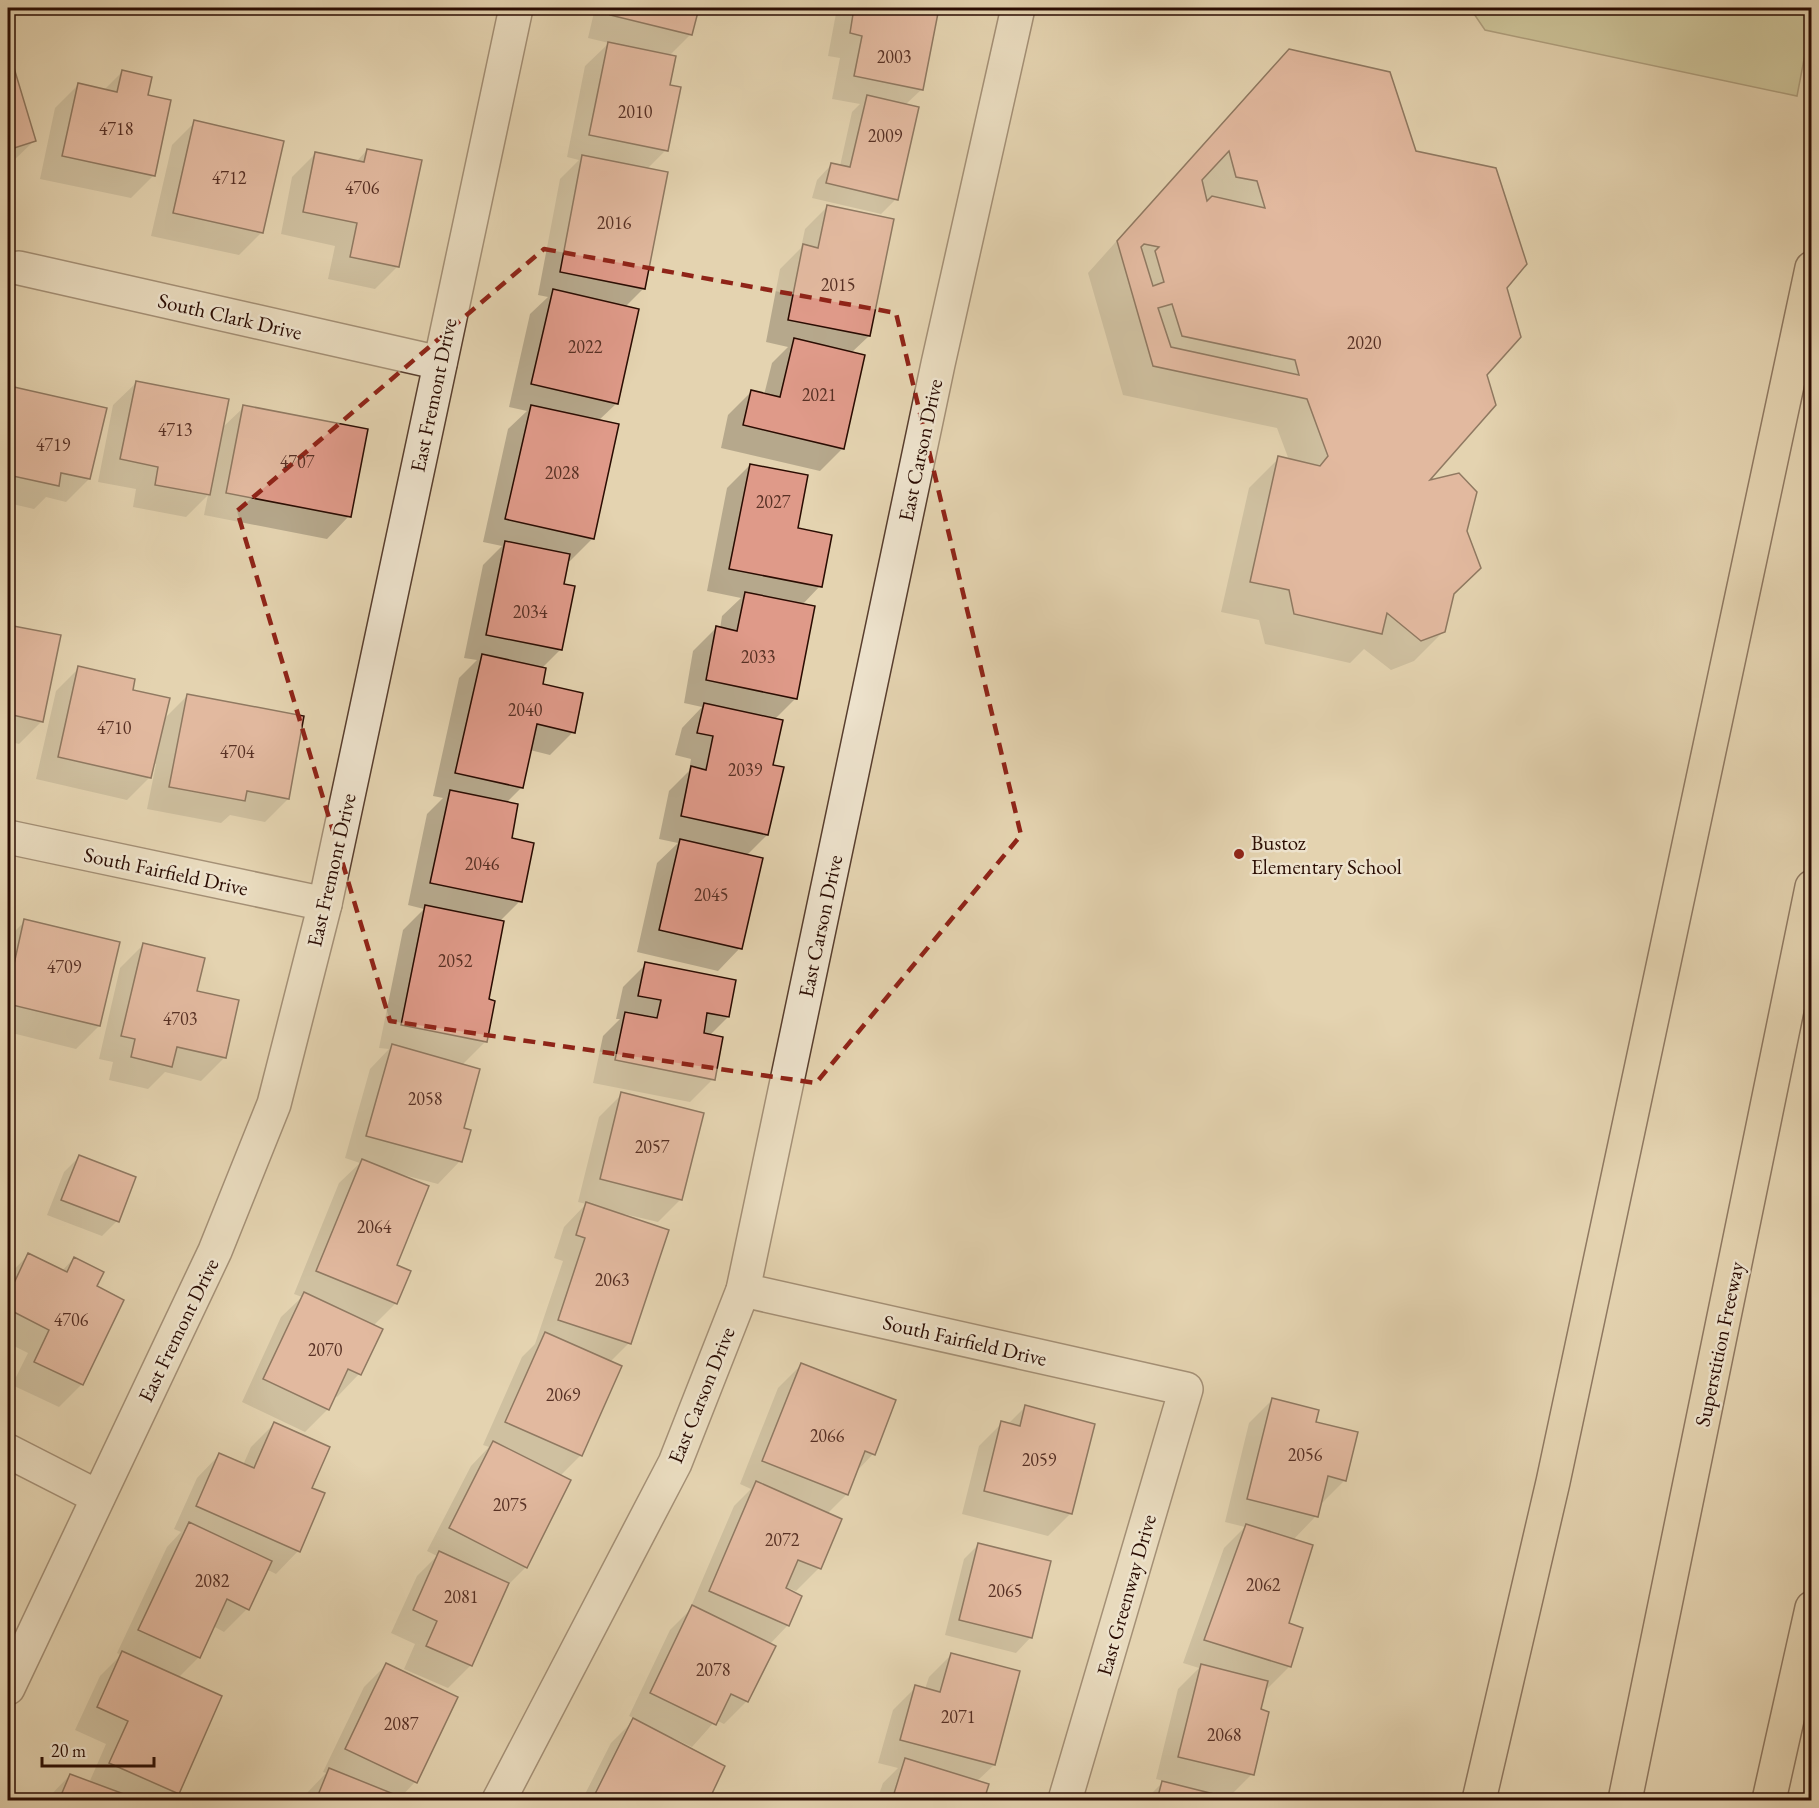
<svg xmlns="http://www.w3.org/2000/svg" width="1819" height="1808" font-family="'EB Garamond',serif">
<rect width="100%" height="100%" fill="#e4d3b0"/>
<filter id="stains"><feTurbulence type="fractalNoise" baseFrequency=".00333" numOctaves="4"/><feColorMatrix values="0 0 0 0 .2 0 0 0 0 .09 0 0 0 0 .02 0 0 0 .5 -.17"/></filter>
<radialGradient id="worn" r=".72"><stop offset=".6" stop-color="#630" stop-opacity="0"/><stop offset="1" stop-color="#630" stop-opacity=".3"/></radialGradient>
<path fill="#b9bb88" stroke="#726445" stroke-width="1.5" d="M 1470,8 L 1811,8 L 1812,18 L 1797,96 L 1485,30 Z"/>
<g fill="#0003">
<path d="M 595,8 L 698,8 L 691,34 L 669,56 L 666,150 L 647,169 L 644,288 L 625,307 L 617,403 L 598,421 L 593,538 L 570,561 L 567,560 L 563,585 L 560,650 L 542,668 L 541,685 L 573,732 L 550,755 L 530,750 L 521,788 L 506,803 L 510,839 L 520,901 L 499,922 L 487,1001 L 486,1041 L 462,1065 L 460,1161 L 438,1184 L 400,1174 L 395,1266 L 396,1303 L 373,1326 L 359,1374 L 337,1397 L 334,1396 L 328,1409 L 305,1432 L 242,1402 L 281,1317 L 302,1297 L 294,1294 L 339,1183 L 360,1163 L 345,1158 L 370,1069 L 389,1049 L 379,1048 L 403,930 L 424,909 L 408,905 L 427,814 L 443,798 L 433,796 L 459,678 L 477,660 L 464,658 L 483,565 L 502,546 L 483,542 L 508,429 L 527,411 L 509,407 L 530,314 L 548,297 L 538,295 L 560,179 L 579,160 L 567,157 L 585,66 L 609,43 L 588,38 Z"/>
<path d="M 837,8 L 937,8 L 922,89 L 905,105 L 896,199 L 881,214 L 812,198 L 817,180 L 832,164 L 840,166 L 852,112 L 860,104 L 832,99 L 840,58 L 828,56 Z"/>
<path d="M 1290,51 L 1415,152 L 1505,287 L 1486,375 L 1426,483 L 1453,594 L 1444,631 L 1414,661 L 1391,670 L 1364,649 L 1350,663 L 1265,644 L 1259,620 L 1221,612 L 1249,488 L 1279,458 L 1289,460 L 1277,428 L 1123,395 L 1088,273 L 1260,81 Z"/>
<path d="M 8,53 L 34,141 L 11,163 L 8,165 Z"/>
<path d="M 122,72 L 146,96 L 154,175 L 131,198 L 40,179 L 55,108 L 78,85 L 103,91 Z"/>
<path d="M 195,122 L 262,232 L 239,255 L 151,236 L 172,145 Z"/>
<path d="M 367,150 L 398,266 L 375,289 L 328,279 L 335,246 L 281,234 L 292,177 L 315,154 L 356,162 Z"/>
<path d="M 827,207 L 869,336 L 851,353 L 843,448 L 820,471 L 721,448 L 728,415 L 751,392 L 764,395 L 772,363 L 788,347 L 766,342 L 780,269 L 801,248 L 805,229 Z"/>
<path d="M 136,383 L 222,428 L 244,407 L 349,516 L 327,539 L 204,515 L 208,495 L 186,517 L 133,507 L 136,489 L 98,482 L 113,405 Z"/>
<path d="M 14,389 L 89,479 L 66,502 L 46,497 L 34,509 L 8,503 L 8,396 Z"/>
<path d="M 750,465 L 796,529 L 820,586 L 802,605 L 796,698 L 774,720 L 767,835 L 746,856 L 740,948 L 718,971 L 637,952 L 657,863 L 678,843 L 659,839 L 669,791 L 689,771 L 691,759 L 675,755 L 682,728 L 702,707 L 684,703 L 693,651 L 716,628 L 720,629 L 722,616 L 741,598 L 707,591 L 727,488 Z"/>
<path d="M 8,626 L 59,637 L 42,721 L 19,744 L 8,741 Z"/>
<path d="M 79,668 L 131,691 L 163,720 L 188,695 L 288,799 L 265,822 L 230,815 L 221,823 L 147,809 L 156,764 L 153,763 L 150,777 L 127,800 L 36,779 L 56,691 Z"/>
<path d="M 25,921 L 99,1026 L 76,1049 L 8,1032 L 8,938 Z"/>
<path d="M 143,945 L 196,992 L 237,1001 L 224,1058 L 201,1081 L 165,1072 L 148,1089 L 109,1080 L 113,1062 L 99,1059 L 120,968 Z"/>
<path d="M 646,964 L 728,1017 L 709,1036 L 713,1079 L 690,1102 L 593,1083 L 603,1036 L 620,1019 L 616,1019 L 623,987 Z"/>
<path d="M 622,1094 L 681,1199 L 658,1222 L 624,1214 L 629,1343 L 610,1362 L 581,1455 L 560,1476 L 526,1567 L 505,1588 L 471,1665 L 448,1688 L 404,1669 L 415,1644 L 391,1633 L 417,1576 L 437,1556 L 427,1551 L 471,1466 L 489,1447 L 483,1445 L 522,1357 L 535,1344 L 563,1261 L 554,1258 L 564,1227 L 586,1204 L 578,1202 L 599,1117 Z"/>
<path d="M 79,1157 L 117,1221 L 102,1236 L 47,1215 L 64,1172 Z"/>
<path d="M 28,1255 L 62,1271 L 74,1258 L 95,1287 L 82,1384 L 59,1407 L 12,1385 L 28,1353 L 8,1343 L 8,1276 Z"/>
<path d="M 801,1365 L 873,1454 L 856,1472 L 847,1494 L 827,1514 L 819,1568 L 796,1591 L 785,1587 L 788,1625 L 769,1645 L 747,1701 L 724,1724 L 716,1720 L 692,1747 L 673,1738 L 672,1740 L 723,1767 L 708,1800 L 694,1800 L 686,1796 L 685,1799 L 688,1800 L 582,1800 L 611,1743 L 635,1719 L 629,1716 L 670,1630 L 689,1611 L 734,1506 L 751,1489 L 740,1484 L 778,1388 Z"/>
<path d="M 1272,1400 L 1314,1423 L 1345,1480 L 1322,1503 L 1320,1503 L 1316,1516 L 1293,1540 L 1287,1624 L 1290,1666 L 1267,1689 L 1265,1688 L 1259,1711 L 1252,1774 L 1227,1799 L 1232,1800 L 1145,1800 L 1164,1781 L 1156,1779 L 1178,1689 L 1199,1668 L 1183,1663 L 1224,1548 L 1245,1527 L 1225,1522 L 1249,1423 Z"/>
<path d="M 1025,1407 L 1071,1513 L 1048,1536 L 962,1514 L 979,1446 L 1002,1423 L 1008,1424 Z"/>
<path d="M 274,1424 L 310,1489 L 298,1551 L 276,1574 L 266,1569 L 247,1609 L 224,1632 L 213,1626 L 198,1658 L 178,1678 L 178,1793 L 170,1800 L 46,1800 L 70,1775 L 89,1783 L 106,1744 L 75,1730 L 100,1676 L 121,1655 L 117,1653 L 167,1547 L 181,1532 L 174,1529 L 197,1478 L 219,1455 L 243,1465 L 251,1447 Z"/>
<path d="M 979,1544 L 1031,1637 L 1016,1653 L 945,1635 L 964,1559 Z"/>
<path d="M 952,1654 L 994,1765 L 976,1782 L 987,1785 L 982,1800 L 877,1800 L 883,1783 L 898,1768 L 878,1763 L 893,1710 L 916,1687 L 925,1689 L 929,1677 Z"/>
<path d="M 387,1664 L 456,1698 L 415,1782 L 400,1798 L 404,1800 L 303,1800 L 307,1793 L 326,1773 L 323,1772 L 364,1687 Z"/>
</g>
<g fill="#df9a89" stroke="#2a0c02" stroke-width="1.5" fill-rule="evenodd">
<path d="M 612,8 L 699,8 L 692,35 L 610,15 Z"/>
<path d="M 854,8 L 939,8 L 923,90 L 854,76 L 862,36 L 850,33 Z"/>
<path d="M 608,42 L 676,56 L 670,85 L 681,87 L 668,151 L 589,135 Z"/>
<path d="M 8,48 L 36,141 L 8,150 Z"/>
<path d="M 1289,49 L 1390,72 L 1416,151 L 1496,168 L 1527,264 L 1507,288 L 1521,337 L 1487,375 L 1496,405 L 1430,480 L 1459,473 L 1477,492 L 1467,531 L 1481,568 L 1454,594 L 1445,632 L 1421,641 L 1387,613 L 1382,634 L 1294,614 L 1289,590 L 1250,582 L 1278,456 L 1320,466 L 1328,456 L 1307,399 L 1153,366 L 1117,241 ZM 1229,151 L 1236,177 L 1257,181 L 1265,208 L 1212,196 L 1207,201 L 1202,180 ZM 1144,244 L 1159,247 L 1155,251 L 1164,282 L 1153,286 L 1141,247 ZM 1172,304 L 1182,336 L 1295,360 L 1299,375 L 1171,347 L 1158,308 Z"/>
<path d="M 122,70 L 152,77 L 148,95 L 171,100 L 155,176 L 62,156 L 78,83 L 117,92 Z"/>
<path d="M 867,95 L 919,107 L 898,200 L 826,183 L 831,163 L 850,167 Z"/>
<path d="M 194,120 L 284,141 L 263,233 L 173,213 Z"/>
<path d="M 367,149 L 422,160 L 399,267 L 350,257 L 357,223 L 303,212 L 315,152 L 364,162 Z"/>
<path d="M 582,155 L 668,172 L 645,289 L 560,272 Z"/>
<path d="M 827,205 L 894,219 L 870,336 L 788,320 L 803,244 L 818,248 Z"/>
<path d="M 553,289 L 639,309 L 618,404 L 531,384 Z"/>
<path d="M 794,338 L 865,355 L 844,449 L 743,425 L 751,390 L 780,397 Z"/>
<path d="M 136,381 L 229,399 L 210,495 L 155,485 L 158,467 L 120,459 Z"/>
<path d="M 14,387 L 107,408 L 90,479 L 61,473 L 59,486 L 8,475 L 8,415 Z"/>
<path d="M 243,405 L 368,429 L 351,517 L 226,493 Z"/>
<path d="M 531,405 L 619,424 L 594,539 L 505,519 Z"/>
<path d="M 750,464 L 808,475 L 798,528 L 832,535 L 822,587 L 729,569 Z"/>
<path d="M 505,541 L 570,554 L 564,584 L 575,586 L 562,650 L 486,635 Z"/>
<path d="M 745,592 L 815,606 L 797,699 L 706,680 L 716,626 L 737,631 Z"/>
<path d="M 8,625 L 61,635 L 43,722 L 8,714 Z"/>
<path d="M 482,654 L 546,668 L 543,684 L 583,693 L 575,733 L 537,724 L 523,788 L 455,773 Z"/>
<path d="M 78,666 L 135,679 L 133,690 L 170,698 L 151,778 L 58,757 Z"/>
<path d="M 187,694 L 304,716 L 289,799 L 247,791 L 245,801 L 169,787 Z"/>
<path d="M 704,703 L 783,720 L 773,765 L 784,767 L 768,835 L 681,816 L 691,766 L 706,770 L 713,736 L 697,733 Z"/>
<path d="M 450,790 L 518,804 L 512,838 L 534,843 L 522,902 L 430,883 Z"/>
<path d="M 680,839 L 763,858 L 742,949 L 659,930 Z"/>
<path d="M 425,905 L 504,921 L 489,999 L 495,1001 L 487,1042 L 401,1025 Z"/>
<path d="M 24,919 L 120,942 L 100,1026 L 8,1004 L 8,991 Z"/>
<path d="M 143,943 L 205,958 L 197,991 L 239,1000 L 226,1058 L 177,1047 L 172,1067 L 131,1057 L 135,1039 L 121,1036 Z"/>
<path d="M 645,962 L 736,980 L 729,1017 L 707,1013 L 704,1033 L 723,1037 L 715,1080 L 615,1060 L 625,1012 L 657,1018 L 661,1000 L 638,996 Z"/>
<path d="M 392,1044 L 480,1069 L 464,1128 L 471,1130 L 462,1162 L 366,1136 Z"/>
<path d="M 621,1092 L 704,1113 L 682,1200 L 600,1179 Z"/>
<path d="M 79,1155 L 136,1177 L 119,1222 L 61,1200 Z"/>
<path d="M 362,1159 L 429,1186 L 397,1265 L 411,1271 L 397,1304 L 316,1271 Z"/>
<path d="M 586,1202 L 669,1230 L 631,1344 L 558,1320 L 585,1238 L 576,1235 Z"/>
<path d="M 28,1253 L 67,1272 L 74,1257 L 104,1272 L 97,1286 L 124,1300 L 83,1385 L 34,1362 L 49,1330 L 8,1309 L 8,1296 Z"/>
<path d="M 304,1292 L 383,1329 L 361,1375 L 348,1369 L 329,1410 L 263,1379 Z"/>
<path d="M 545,1332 L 622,1366 L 582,1456 L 505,1422 Z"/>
<path d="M 801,1363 L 896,1400 L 875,1455 L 865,1451 L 848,1495 L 762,1461 Z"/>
<path d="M 1272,1398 L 1319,1410 L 1316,1422 L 1358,1432 L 1346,1481 L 1328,1476 L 1318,1517 L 1247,1499 Z"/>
<path d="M 1025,1405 L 1095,1424 L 1072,1514 L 984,1491 L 1001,1421 L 1020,1426 Z"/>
<path d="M 274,1422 L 330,1447 L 312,1488 L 325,1493 L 300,1552 L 196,1506 L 219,1453 L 254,1468 Z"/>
<path d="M 493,1441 L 571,1480 L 527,1568 L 449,1528 Z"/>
<path d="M 756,1481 L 842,1519 L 821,1569 L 798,1560 L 786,1588 L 802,1596 L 789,1626 L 709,1591 Z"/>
<path d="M 189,1522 L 272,1561 L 249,1610 L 227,1599 L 200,1658 L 138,1630 Z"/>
<path d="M 1246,1524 L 1313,1545 L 1289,1623 L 1303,1628 L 1291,1667 L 1204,1640 Z"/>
<path d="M 978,1543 L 1051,1561 L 1032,1638 L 959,1620 Z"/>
<path d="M 439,1551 L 509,1583 L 472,1666 L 426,1646 L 437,1621 L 413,1610 Z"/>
<path d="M 692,1605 L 776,1646 L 748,1702 L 731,1694 L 716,1725 L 650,1693 Z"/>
<path d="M 122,1651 L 222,1696 L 179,1794 L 109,1763 L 128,1721 L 97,1707 Z"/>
<path d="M 951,1653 L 1020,1671 L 995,1765 L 900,1740 L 915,1685 L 940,1692 Z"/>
<path d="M 386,1663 L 458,1697 L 417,1783 L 345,1749 Z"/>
<path d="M 1201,1664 L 1268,1681 L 1261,1709 L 1269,1712 L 1254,1775 L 1178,1757 Z"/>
<path d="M 633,1718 L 725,1766 L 709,1800 L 592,1800 Z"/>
<path d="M 905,1758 L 989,1784 L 984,1800 L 892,1800 Z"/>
<path d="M 329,1768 L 406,1799 L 406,1800 L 316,1800 Z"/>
<path d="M 70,1774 L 140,1800 L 59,1800 Z"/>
<path d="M 1162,1781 L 1238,1800 L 1157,1800 Z"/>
</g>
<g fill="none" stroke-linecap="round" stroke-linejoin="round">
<g stroke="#583e2e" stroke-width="36">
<g id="minor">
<path d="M 19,268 L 440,363"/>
<path d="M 8,837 L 325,904"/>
<path d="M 743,1290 L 1186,1389 L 1065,1800"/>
<path d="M 8,1451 L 98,1497"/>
<path d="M 8,1688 L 215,1251 L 274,1104 L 325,904 L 516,8"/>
<path d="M 499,1800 L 675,1463 L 743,1290 L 938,364 L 1018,8"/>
</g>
</g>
<g stroke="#2a0c02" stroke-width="36">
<g id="highway">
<path d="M 1479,1800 L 1553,1482 L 1812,268"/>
<path d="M 1625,1800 L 1812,887"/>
<path d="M 1769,1800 L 1812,1608"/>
</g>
</g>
<use href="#minor" stroke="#ede2cc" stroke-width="33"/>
<use href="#highway" stroke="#e4d3b0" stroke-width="33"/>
</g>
<path d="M0 0H1819V1808H0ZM 544,249 L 896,313 L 1021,835 L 816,1083 L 390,1021 L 237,511 Z" fill="#e4d3b0" fill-opacity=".55" fill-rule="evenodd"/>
<path fill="none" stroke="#8f2418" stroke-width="4.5" stroke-dasharray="12 8" stroke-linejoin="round" d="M 544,249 L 896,313 L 1021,835 L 816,1083 L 390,1021 L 237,511 Z"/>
<circle fill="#8f2418" stroke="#ede2cc" stroke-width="2" cx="1239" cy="854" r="6"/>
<g text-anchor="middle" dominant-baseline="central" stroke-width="5" stroke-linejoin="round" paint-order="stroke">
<g font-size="18" fill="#573024">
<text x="894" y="56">2003</text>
<text x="635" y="111">2010</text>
<text x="116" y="128">4718</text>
<text x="885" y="135">2009</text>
<text x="229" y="177">4712</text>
<text x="362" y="187">4706</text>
<text x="614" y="222">2016</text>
<text x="838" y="284">2015</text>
<text x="1364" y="342">2020</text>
<text x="585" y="346">2022</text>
<text x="819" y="394">2021</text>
<text x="175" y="429">4713</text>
<text x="53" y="444">4719</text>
<text x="297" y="461">4707</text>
<text x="562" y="472">2028</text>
<text x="773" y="501">2027</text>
<text x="530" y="611">2034</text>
<text x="758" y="656">2033</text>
<text x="525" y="709">2040</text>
<text x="114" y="727">4710</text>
<text x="237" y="751">4704</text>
<text x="745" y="769">2039</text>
<text x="482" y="863">2046</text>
<text x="711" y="894">2045</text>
<text x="455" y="960">2052</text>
<text x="64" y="966">4709</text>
<text x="180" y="1018">4703</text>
<text x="425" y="1098">2058</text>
<text x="652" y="1146">2057</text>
<text x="374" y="1226">2064</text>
<text x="612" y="1279">2063</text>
<text x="71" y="1319">4706</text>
<text x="325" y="1349">2070</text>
<text x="563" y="1394">2069</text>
<text x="827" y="1435">2066</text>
<text x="1305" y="1454">2056</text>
<text x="1039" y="1459">2059</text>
<text x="510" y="1504">2075</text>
<text x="782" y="1539">2072</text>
<text x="212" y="1580">2082</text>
<text x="1263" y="1584">2062</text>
<text x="1005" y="1590">2065</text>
<text x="461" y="1596">2081</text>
<text x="713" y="1669">2078</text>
<text x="958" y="1716">2071</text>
<text x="401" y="1723">2087</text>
<text x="1224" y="1734">2068</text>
</g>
<g font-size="21" fill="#2a0c02" stroke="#ede2cc">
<text transform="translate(230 316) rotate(13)">South Clark Drive</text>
<text transform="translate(433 395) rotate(-78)">East Fremont Drive</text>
<text transform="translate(920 450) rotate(-78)">East Carson Drive</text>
<text transform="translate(331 870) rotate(-77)">East Fremont Drive</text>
<text transform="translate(166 871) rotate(12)">South Fairfield Drive</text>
<text transform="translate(820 926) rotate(-78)">East Carson Drive</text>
<text transform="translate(178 1330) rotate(-64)">East Fremont Drive</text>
<text transform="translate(965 1340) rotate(13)">South Fairfield Drive</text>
<text transform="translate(1719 1344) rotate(-78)">Superstition Freeway</text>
<text transform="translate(701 1395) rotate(-68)">East Carson Drive</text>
<text transform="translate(1126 1595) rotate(-74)">East Greenway Drive</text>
</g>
<g font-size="21" fill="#2a0c02" stroke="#ede2cc" text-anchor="start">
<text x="1251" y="842">Bustoz<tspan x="1251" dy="24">Elementary School</tspan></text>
</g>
</g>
<rect width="1819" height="1808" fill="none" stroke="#e4d3b0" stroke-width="30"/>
<rect x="9" y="9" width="1801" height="1790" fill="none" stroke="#2a0c02" stroke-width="3"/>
<rect x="15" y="15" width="1789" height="1778" fill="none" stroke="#2a0c02" stroke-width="1.5"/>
<path d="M42 1757v9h112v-9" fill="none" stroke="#2a0c02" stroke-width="3"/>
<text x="51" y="1757" font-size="18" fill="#2a0c02" stroke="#ede2cc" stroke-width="4.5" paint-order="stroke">20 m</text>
<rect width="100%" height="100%" filter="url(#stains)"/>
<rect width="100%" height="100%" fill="url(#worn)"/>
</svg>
